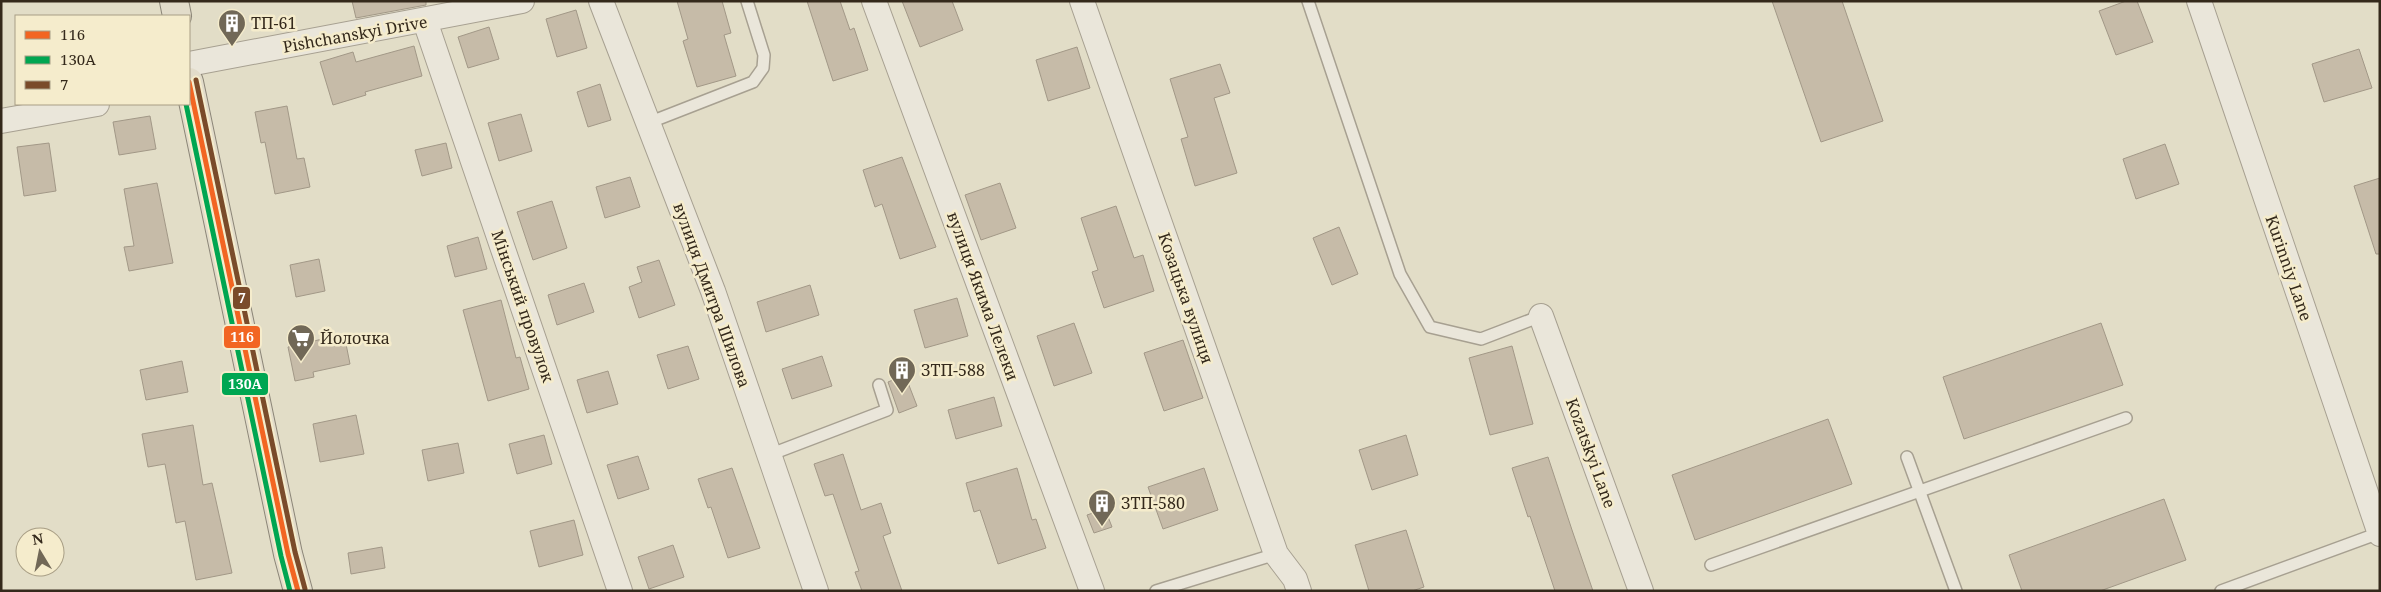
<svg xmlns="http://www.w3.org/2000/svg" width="2381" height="592" font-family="'Noto Serif',serif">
<rect width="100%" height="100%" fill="#e2ddc7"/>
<g fill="#c6bba8" stroke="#a29887">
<path d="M 352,1 L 426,1 L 426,5 L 356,18 Z"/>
<path d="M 677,1 L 722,1 L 731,33 L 724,35 L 736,76 L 697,87 L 683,41 L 688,39 Z"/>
<path d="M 807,1 L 840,1 L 850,30 L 854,28 L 868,70 L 833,81 Z"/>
<path d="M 902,1 L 952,1 L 963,30 L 920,47 Z"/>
<path d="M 1772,1 L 1842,1 L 1883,121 L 1821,142 Z"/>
<path d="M 2126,1 L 2137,1 L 2153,42 L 2116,55 L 2099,11 Z"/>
<path d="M 576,10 L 587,48 L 557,57 L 546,19 Z"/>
<path d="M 489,27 L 499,59 L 468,68 L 458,37 Z"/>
<path d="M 414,46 L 422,76 L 365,92 L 366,95 L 333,105 L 320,62 L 353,52 L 356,62 Z"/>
<path d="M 1077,47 L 1090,88 L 1048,101 L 1036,60 Z"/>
<path d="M 2359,49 L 2372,88 L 2324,102 L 2312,64 Z"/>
<path d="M 1220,64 L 1230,93 L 1214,98 L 1237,173 L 1195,186 L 1181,139 L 1188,137 L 1170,79 Z"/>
<path d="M 600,84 L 611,120 L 588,127 L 577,92 Z"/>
<path d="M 287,106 L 297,159 L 304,158 L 310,187 L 275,194 L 265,142 L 261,143 L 255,112 Z"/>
<path d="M 521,114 L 532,151 L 499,161 L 488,123 Z"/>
<path d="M 150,116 L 156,149 L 119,155 L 113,122 Z"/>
<path d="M 49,143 L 56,191 L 24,196 L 17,147 Z"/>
<path d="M 446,143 L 452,168 L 422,176 L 415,150 Z"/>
<path d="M 2165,144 L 2179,184 L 2136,199 L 2123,159 Z"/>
<path d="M 902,157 L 936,247 L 900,259 L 882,204 L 875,207 L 863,170 Z"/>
<path d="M 630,177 L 640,207 L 605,218 L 596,187 Z"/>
<path d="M 2380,178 L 2380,254 L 2376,254 L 2354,186 Z"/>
<path d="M 157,183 L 173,263 L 129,271 L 124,247 L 134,246 L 124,189 Z"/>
<path d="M 1000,183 L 1016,228 L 981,240 L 965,195 Z"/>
<path d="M 552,201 L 567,248 L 533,260 L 517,212 Z"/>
<path d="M 1116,206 L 1134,258 L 1143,255 L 1154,291 L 1104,308 L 1092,272 L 1098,270 L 1081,218 Z"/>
<path d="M 1339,227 L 1358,274 L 1332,285 L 1313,238 Z"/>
<path d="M 478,237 L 487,269 L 455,277 L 447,246 Z"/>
<path d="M 319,259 L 325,291 L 296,297 L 290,265 Z"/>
<path d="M 659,260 L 675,305 L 639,318 L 629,287 L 642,282 L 637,267 Z"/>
<path d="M 584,283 L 594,312 L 557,325 L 548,295 Z"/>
<path d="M 810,285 L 819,315 L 766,332 L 757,302 Z"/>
<path d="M 957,298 L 968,336 L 925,348 L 914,310 Z"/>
<path d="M 501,300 L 516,358 L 520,357 L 529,389 L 488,401 L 463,310 Z"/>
<path d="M 1074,323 L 1092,373 L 1054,386 L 1037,336 Z"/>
<path d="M 2101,323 L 2123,385 L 1964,439 L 1943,377 Z"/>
<path d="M 344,334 L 350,364 L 313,372 L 314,377 L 295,381 L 288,347 Z"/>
<path d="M 1183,340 L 1203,398 L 1164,411 L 1144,353 Z"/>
<path d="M 688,346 L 699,379 L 668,389 L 657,355 Z"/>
<path d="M 1512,346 L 1533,424 L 1490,435 L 1469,358 Z"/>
<path d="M 822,356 L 832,386 L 792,399 L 782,369 Z"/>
<path d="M 182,361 L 188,392 L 146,400 L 140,370 Z"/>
<path d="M 608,371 L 618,404 L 587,413 L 577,380 Z"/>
<path d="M 905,375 L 917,406 L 899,413 L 888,382 Z"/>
<path d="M 994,397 L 1002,426 L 956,439 L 948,410 Z"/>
<path d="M 356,415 L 364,454 L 320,462 L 313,424 Z"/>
<path d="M 1828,419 L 1852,484 L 1695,540 L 1672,475 Z"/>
<path d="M 193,425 L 203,485 L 212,483 L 232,573 L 196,580 L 185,521 L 176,523 L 165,464 L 148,467 L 142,434 Z"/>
<path d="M 544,435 L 552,464 L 517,474 L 509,444 Z"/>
<path d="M 1406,435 L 1418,475 L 1372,490 L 1359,450 Z"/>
<path d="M 458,443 L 464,473 L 428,481 L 422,450 Z"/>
<path d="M 843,454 L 861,510 L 881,503 L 891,533 L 883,536 L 902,591 L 862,591 L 855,572 L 859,571 L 833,494 L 825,496 L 814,464 Z"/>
<path d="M 638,456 L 649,489 L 618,499 L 607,465 Z"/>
<path d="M 1548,457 L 1572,530 L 1593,591 L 1555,591 L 1530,516 L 1528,517 L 1512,468 Z"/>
<path d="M 732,468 L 760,548 L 728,558 L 711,507 L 708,508 L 698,479 Z"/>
<path d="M 1017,468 L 1032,520 L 1036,519 L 1046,548 L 998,564 L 980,510 L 974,512 L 966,483 Z"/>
<path d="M 1204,468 L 1218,510 L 1163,529 L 1148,487 Z"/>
<path d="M 2164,499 L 2186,560 L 2100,591 L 2022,591 L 2009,555 Z"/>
<path d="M 1105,509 L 1112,527 L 1094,533 L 1087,515 Z"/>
<path d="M 574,520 L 583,555 L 539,567 L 530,531 Z"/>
<path d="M 1406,530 L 1424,587 L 1412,591 L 1369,591 L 1355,545 Z"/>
<path d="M 673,545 L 684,577 L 649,589 L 638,557 Z"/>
<path d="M 382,547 L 385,568 L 351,574 L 348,553 Z"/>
</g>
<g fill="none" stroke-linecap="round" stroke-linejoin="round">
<g stroke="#a7a091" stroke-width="14">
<g id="service">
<path d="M 1308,1 L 1400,274 L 1430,327 L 1481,339 L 1541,316"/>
<path d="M 648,123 L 753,82 L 763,68 L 764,55 L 747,1"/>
<path d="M 769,455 L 887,410 L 879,385"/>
<path d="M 1907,457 L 1956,591"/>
<path d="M 1711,565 L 2126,418"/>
<path d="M 1156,591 L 1276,554"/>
<path d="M 2221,591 L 2379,533"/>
</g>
</g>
<g stroke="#a7a091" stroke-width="26">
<g id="minor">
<path d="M 601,1 L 713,291 L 816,591"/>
<path d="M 874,1 L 1092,591"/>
<path d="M 1082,1 L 1276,554 L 1295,579 L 1299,591"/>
<path d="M 2199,1 L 2380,534"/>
<path d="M 425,21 L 620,591"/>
<path d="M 189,64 L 522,1"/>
<path d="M 1,121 L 97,104"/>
<path d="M 1541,316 L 1641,591"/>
</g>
</g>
<g stroke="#8c8678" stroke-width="30">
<g id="primary">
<path d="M 174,1 L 177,16"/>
<path d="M 189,82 L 288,554 L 298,591"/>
</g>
</g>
<use href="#service" stroke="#eae6da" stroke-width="11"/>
<use href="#minor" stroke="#eae6da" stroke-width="24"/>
<use href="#primary" stroke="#e2dcca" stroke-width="28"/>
<g stroke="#f5eccc" stroke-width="9">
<path id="bus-1" d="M 189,82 L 288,554 L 298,591"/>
</g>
<g stroke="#f5eccc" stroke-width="9">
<path id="bus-2" d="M 186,104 L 281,556 L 290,591"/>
</g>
<g stroke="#f5eccc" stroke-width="9">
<path id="bus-3" d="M 196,80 L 295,552 L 305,589"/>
</g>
<use href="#bus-1" stroke="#f26522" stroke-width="5"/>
<use href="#bus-2" stroke="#00a651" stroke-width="5"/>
<use href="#bus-3" stroke="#7a4b2a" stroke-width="5"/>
</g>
<defs>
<g id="building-pin" transform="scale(1.4375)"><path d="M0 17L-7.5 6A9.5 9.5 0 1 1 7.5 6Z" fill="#716857" stroke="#f5eccc"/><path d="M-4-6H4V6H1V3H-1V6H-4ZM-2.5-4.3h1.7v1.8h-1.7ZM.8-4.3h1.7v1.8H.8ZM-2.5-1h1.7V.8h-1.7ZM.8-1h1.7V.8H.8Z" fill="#fff"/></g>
<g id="supermarket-pin" transform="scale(1.4375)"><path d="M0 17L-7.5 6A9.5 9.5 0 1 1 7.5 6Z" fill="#716857" stroke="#f5eccc"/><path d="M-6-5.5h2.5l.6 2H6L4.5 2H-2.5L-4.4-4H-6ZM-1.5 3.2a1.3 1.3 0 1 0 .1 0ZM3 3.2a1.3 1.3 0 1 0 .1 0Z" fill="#fff"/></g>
</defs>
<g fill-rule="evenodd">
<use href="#building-pin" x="232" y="23"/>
<use href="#supermarket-pin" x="301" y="338"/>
<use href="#building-pin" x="902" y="370"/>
<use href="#building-pin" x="1102" y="503"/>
</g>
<g text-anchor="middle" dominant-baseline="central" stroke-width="5" stroke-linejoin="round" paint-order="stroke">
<g font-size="16" fill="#34291b" stroke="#f5eccc" text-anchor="start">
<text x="251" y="23">ТП-61</text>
<text x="320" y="338">Йолочка</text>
<text x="921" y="370">ЗТП-588</text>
<text x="1121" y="503">ЗТП-580</text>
</g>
<g font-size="16" fill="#34291b" stroke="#f5eccc">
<text transform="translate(355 34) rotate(-10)">Pishchanskyi Drive</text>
<text transform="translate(2289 268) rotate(71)">Kurinniy Lane</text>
<text transform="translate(712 295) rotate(70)">вулиця Дмитра Шилова</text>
<text transform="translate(983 296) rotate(70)">вулиця Якима Лелеки</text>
<text transform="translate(1186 298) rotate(71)">Козацька вулиця</text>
<text transform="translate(523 306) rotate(71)">Мінський провулок</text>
<text transform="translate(1591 453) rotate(70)">Kozatskyi Lane</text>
</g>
</g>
<g stroke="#f5eccc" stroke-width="2">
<rect x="232" y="286" width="19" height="24" rx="5" fill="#7a4b2a"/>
<rect x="223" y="325" width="38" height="24" rx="5" fill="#f26522"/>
<rect x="221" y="372" width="48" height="24" rx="5" fill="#00a651"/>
</g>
<g font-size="14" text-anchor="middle" font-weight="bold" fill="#fff">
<text x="242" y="303">7</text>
<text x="242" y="342">116</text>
<text x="245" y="389">130А</text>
</g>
<rect width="2381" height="592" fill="none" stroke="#34291b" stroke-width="5"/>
<rect x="15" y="15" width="175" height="90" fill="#f5eccc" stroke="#a89e85"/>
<rect x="25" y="31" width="25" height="8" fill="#f26522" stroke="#a89e85"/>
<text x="60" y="40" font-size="15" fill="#34291b">116</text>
<rect x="25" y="56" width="25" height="8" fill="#00a651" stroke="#a89e85"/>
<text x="60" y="65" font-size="15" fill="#34291b">130А</text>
<rect x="25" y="81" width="25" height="8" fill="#7a4b2a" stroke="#a89e85"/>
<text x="60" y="90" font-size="15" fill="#34291b">7</text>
<g transform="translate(40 552) rotate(350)"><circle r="24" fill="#f5eccc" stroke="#a89e85"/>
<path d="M0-4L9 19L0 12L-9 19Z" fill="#716857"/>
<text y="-8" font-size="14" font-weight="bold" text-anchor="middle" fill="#34291b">N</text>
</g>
</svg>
